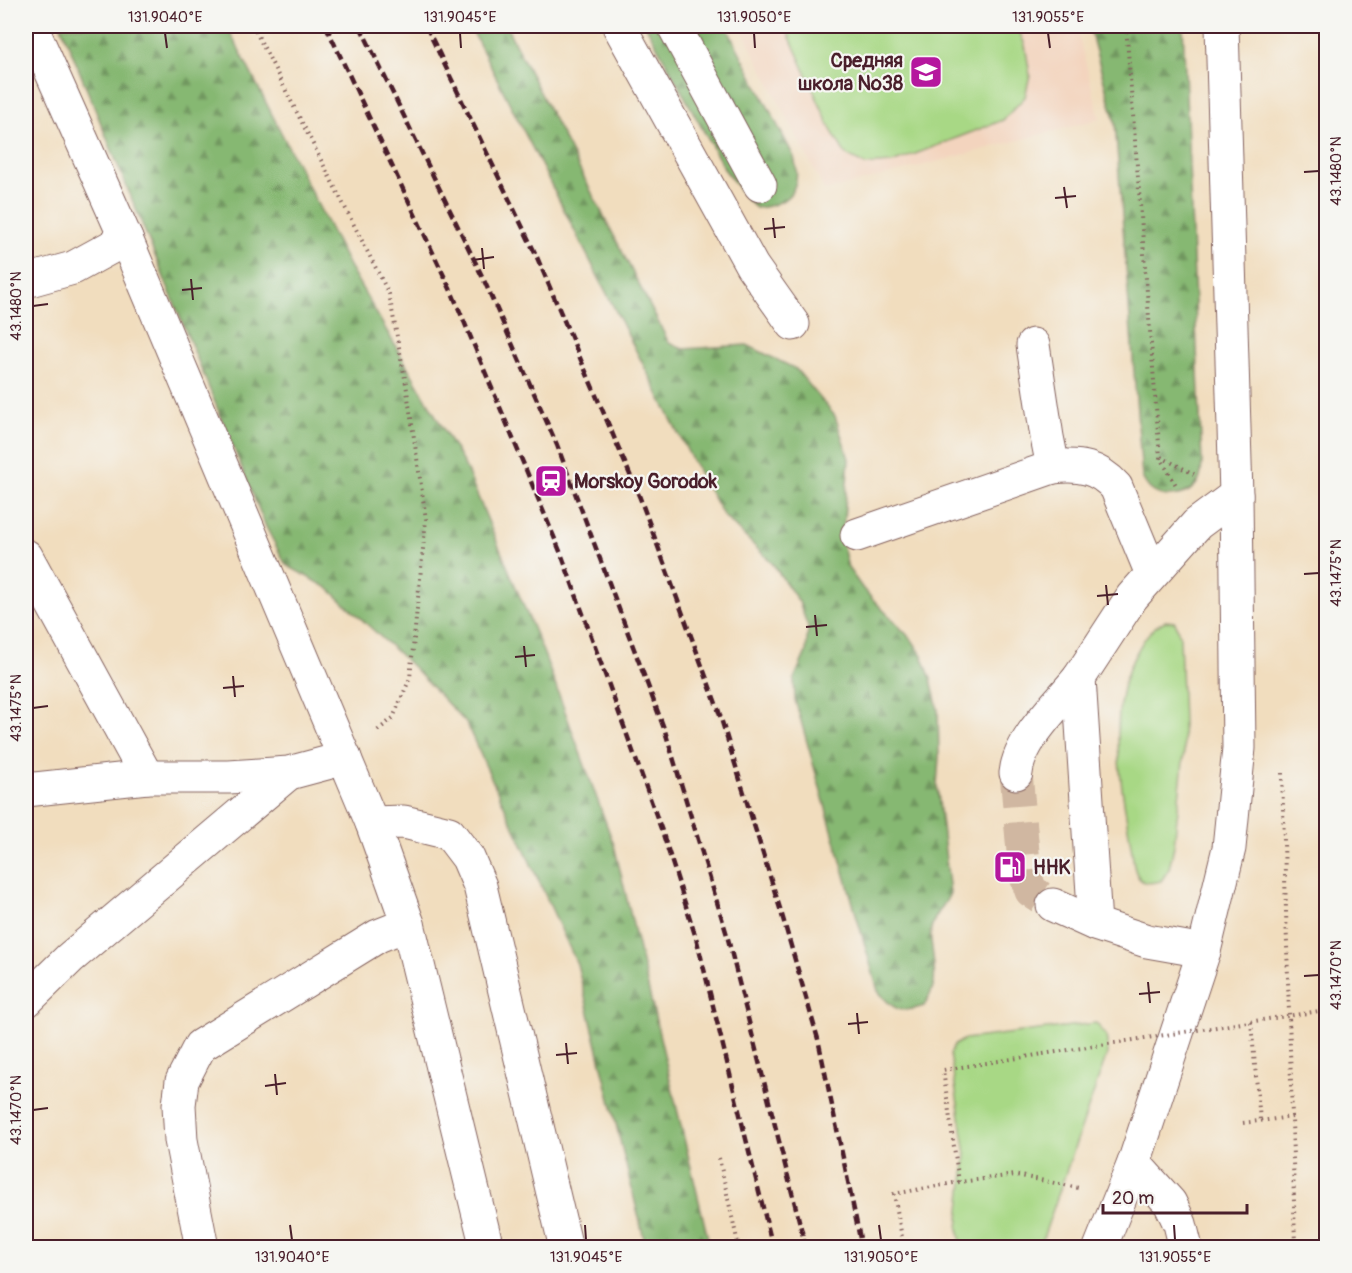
<svg xmlns="http://www.w3.org/2000/svg" width="1352" height="1273" font-family="Pangolin,sans-serif">
<defs>
<pattern id="forest-firs" width="22" height="20" patternUnits="userSpaceOnUse" patternTransform="scale(1.5)"><rect width="22" height="20" fill="#86b872"/><path d="M5 1l3.5 6h-7zM16 11l3.5 6h-7z" fill="#70955e"/></pattern>
</defs>
<rect width="100%" height="100%" fill="#f6f6f2"/>
<filter id="ink" filterUnits="userSpaceOnUse"><feTurbulence type="fractalNoise" baseFrequency=".0167" numOctaves="2"/><feDisplacementMap in="SourceGraphic" scale="12" xChannelSelector="R" yChannelSelector="G"/><feConvolveMatrix kernelMatrix="1 2 1 2 8 2 1 2 1" color-interpolation-filters="sRGB"/></filter>
<filter id="wash" filterUnits="userSpaceOnUse"><feTurbulence type="fractalNoise" baseFrequency=".008" numOctaves="4" result="noise"/><feDisplacementMap in="SourceGraphic" scale="24" xChannelSelector="R" yChannelSelector="G"/><feGaussianBlur stdDeviation="1.35" result="paint"/><feColorMatrix in="noise" values="0 0 0 0 0 0 0 0 0 0 0 0 0 0 0 0 0 1.4 0 .05"/><feComposite in="paint" operator="in"/></filter>
<g filter="url(#wash)">
<rect width="100%" height="100%" fill="#f1ddbe"/>
<path fill="#f3d4be" d="M 740,26 L 1076,26 L 1100,119 L 825,191 Z"/>
<g fill="#a8d885" stroke="#797c58" stroke-width="1.5">
<path d="M 785,26 L 1017,26 L 1025,45 L 1030,75 L 1025,97 L 1003,120 L 892,163 L 865,165 L 846,155 L 830,128 Z"/>
<path d="M 1165,621 L 1175,622 L 1180,637 L 1184,752 L 1174,846 L 1169,869 L 1161,881 C 1145,885 1138,883 1134,866 C 1125,799 1101,712 1138,650 C 1145,637 1151,628 1165,621 Z"/>
<path d="M 1096,1023 L 1106,1035 L 1108,1051 L 1040,1247 L 962,1247 L 958,1228 L 966,1154 L 950,1054 L 954,1045 L 965,1039 Z"/>
</g>
<g fill="url(#forest-firs)" stroke="#686c4e" stroke-width="1.5">
<path d="M 61,26 L 227,26 L 349,266 L 465,466 L 544,654 L 614,845 L 710,1247 L 646,1247 L 577,964 L 466,723 L 412,666 L 328,588 L 286,565 L 266,527 Z"/>
<path d="M 470,26 L 506,26 L 669,343 L 683,349 L 747,345 L 796,369 L 835,416 L 849,459 L 842,542 L 848,568 L 863,589 L 912,640 L 922,655 L 931,679 L 938,710 L 939,757 L 937,785 L 950,893 C 945,906 933,916 931,929 C 930,935 931,942 932,948 C 935,974 938,983 924,1006 C 900,1014 893,1010 878,991 L 795,700 L 794,679 L 806,652 L 808,627 L 799,602 L 772,563 L 723,515 L 692,460 Z"/>
<path d="M 646,26 L 726,26 L 794,157 C 803,190 788,205 756,208 L 747,200 L 725,170 Z"/>
<path d="M 1089,26 L 1183,26 L 1202,463 C 1201,469 1202,476 1198,482 C 1188,497 1164,501 1150,489 C 1147,486 1144,481 1142,477 L 1115,122 Z"/>
</g>
</g>
<g filter="url(#ink)">
<g fill="none" stroke-linecap="round" stroke-linejoin="round">
<path stroke="#d0b7a1" stroke-width="33" stroke-dasharray="33 16" stroke-linecap="butt" d="M 1016,773 L 1025,874 L 1031,891 L 1053,905"/>
<g stroke="#84625e" stroke-width="35">
<g id="minor">
<path d="M 31,26 L 126,239 L 372,823 L 408,924 L 487,1248"/>
<path d="M 619,26 L 752,266 L 793,324"/>
<path d="M 674,26 L 760,185"/>
<path d="M 26,281 L 73,268 L 126,239"/>
<path d="M 1033,345 L 1047,437 L 1053,467 C 1080,464 1098,467 1116,487 L 1152,574"/>
<path d="M 857,535 L 1053,467"/>
<path d="M 26,556 L 147,777"/>
<path d="M 1016,773 C 1019,740 1058,704 1079,678"/>
<path d="M 26,790 L 147,777 L 229,777 L 289,773 L 345,758"/>
<path d="M 372,823 L 404,822 L 449,833 L 468,858 L 480,886 L 566,1248"/>
<path d="M 1053,905 L 1095,924"/>
<path d="M 1204,951 L 1147,941 L 1095,924 L 1079,678 L 1132,597 L 1197,524 L 1236,495"/>
<path d="M 26,1001 L 70,958 L 289,773"/>
<path d="M 1134,1163 L 1170,1203 L 1180,1224 L 1186,1248"/>
<path d="M 202,1248 L 181,1140 L 179,1105 L 182,1081 L 200,1046 L 378,936 L 408,924"/>
<path d="M 1100,1248 L 1134,1163 L 1204,951 L 1229,848 L 1239,748 L 1236,495 L 1222,26"/>
</g>
</g>
<g stroke="#84625e" stroke-width="4" stroke-dasharray="1.5 4.5" stroke-linecap="butt">
<path d="M 253,26 L 389,294 L 406,384 L 426,519 L 410,678 L 393,718 L 377,731"/>
<path d="M 1126,26 L 1160,457 L 1177,487"/>
<path d="M 1161,457 L 1194,474"/>
<path d="M 1282,773 L 1292,1117"/>
<path d="M 1251,1022 L 1260,1120"/>
<path d="M 1243,1123 L 1292,1117 L 1295,1248"/>
<path d="M 719,1158 L 739,1248"/>
<path d="M 959,1182 L 943,1070 L 1043,1054"/>
<path d="M 904,1248 L 894,1194 L 959,1182 L 1016,1175 L 1079,1188"/>
</g>
<use href="#minor" stroke="#fff" stroke-width="33"/>
<g stroke="#4a1f2b" stroke-width="4.5" stroke-dasharray="9 4.5" stroke-linecap="butt">
<path d="M 326,26 L 453,295 L 562,556 L 663,834 L 697,941 L 773,1248"/>
<path d="M 360,26 L 483,278 L 557,445 L 665,731 L 727,935 L 806,1248"/>
<path d="M 426,26 L 536,255 L 640,498 L 718,709 L 782,915 L 818,1039 L 862,1248"/>
</g>
<path stroke="#84625e" stroke-width="4" stroke-dasharray="1.5 4.5" stroke-linecap="butt" d="M 1043,1054 L 1326,1010"/>
</g>
</g>
<path fill="none" stroke="#4a1f2b" stroke-width="2" d="M 165,33 L 167,48M 460,33 L 461,48M 754,33 L 755,48M 1048,33 L 1050,48M 1304,172 L 1319,171M 1064,187 L 1067,208M 1055,198 L 1076,196M 773,218 L 775,238M 764,229 L 785,227M 482,248 L 484,269M 473,260 L 494,257M 191,279 L 193,300M 182,290 L 202,288M 33,306 L 48,304M 1304,574 L 1319,573M 1106,585 L 1108,605M 1097,596 L 1118,594M 815,615 L 817,636M 806,627 L 827,625M 524,646 L 526,667M 515,657 L 535,655M 233,676 L 235,697M 223,688 L 244,686M 33,708 L 48,706M 1304,976 L 1319,975M 1148,982 L 1150,1003M 1139,994 L 1160,992M 857,1013 L 859,1034M 848,1024 L 868,1022M 566,1043 L 568,1064M 556,1055 L 577,1053M 275,1074 L 277,1095M 265,1086 L 286,1083M 33,1110 L 48,1108M 290,1225 L 292,1240M 585,1225 L 586,1240M 879,1225 L 881,1240M 1174,1225 L 1175,1240"/>
<defs>
<g id="school-square" transform="scale(1.725)"><rect x="-9" y="-9" width="18" height="18" rx="4" fill="#b5179e" stroke="#f6f6f2"/><path d="M0-5L7-2L0 1L-7-2ZM-4 1L0 2.5L4 1V4Q0 6-4 4Z" fill="#fff"/></g>
<g id="station-square" transform="scale(1.725)"><rect x="-9" y="-9" width="18" height="18" rx="4" fill="#b5179e" stroke="#f6f6f2"/><path d="M-3-6H3Q5-6 5-4V2Q5 4 3 4L4.5 6H3L1.5 4h-3L-3 6H-4.5L-3 4Q-5 4-5 2V-4Q-5-6-3-6ZM-3.5-4v3h7v-3ZM-3.5 1v1.5H-2V1ZM2 1v1.5H3.5V1Z" fill="#fff"/></g>
<g id="fuel-square" transform="scale(1.725)"><rect x="-9" y="-9" width="18" height="18" rx="4" fill="#b5179e" stroke="#f6f6f2"/><path d="M-5.5-6h7V0h2V4h1.3V-2.5L3-4.5l.8-.8L6-3V5H2.5V1h-1V6h-7ZM-4.2-4.7v3.2H.2V-4.7Z" fill="#fff"/></g>
</defs>
<g fill-rule="evenodd">
<use href="#school-square" x="926" y="72"/>
<use href="#station-square" x="551" y="481"/>
<use href="#fuel-square" x="1010" y="867"/>
</g>
<g text-anchor="middle" dominant-baseline="central" stroke-width="4.5" stroke-linejoin="round" paint-order="stroke">
<g font-size="20" font-weight="bold" fill="#4a1f2b" stroke="#f6f6f2" text-anchor="start">
<text x="903" y="60" text-anchor="end">Средняя<tspan x="903" dy="23">школа №38</tspan></text>
<text x="574" y="481">Morskoy Gorodok</text>
<text x="1033" y="867">HHK</text>
</g>
</g>
<rect width="1352" height="1273" fill="none" stroke="#f6f6f2" stroke-width="66"/>
<path d="M1103 1204v9h144v-9" fill="none" stroke="#4a1f2b" stroke-width="3"/>
<text x="1112" y="1204" font-size="18" fill="#4a1f2b" stroke="#f6f6f2" stroke-width="4.5" paint-order="stroke">20 m</text>
<rect x="33" y="33" width="1286" height="1207" fill="none" stroke="#4a1f2b" stroke-width="2"/>
<g font-size="15" text-anchor="middle" fill="#4a1f2b">
<text x="165" y="22">131.9040°E</text>
<text x="460" y="22">131.9045°E</text>
<text x="754" y="22">131.9050°E</text>
<text x="1048" y="22">131.9055°E</text>
<text transform="translate(1336 171) rotate(-90)" y="5">43.1480°N</text>
<text transform="translate(16 306) rotate(-90)" y="5">43.1480°N</text>
<text transform="translate(1336 573) rotate(-90)" y="5">43.1475°N</text>
<text transform="translate(16 708) rotate(-90)" y="5">43.1475°N</text>
<text transform="translate(1336 975) rotate(-90)" y="5">43.1470°N</text>
<text transform="translate(16 1110) rotate(-90)" y="5">43.1470°N</text>
<text x="292" y="1262">131.9040°E</text>
<text x="586" y="1262">131.9045°E</text>
<text x="881" y="1262">131.9050°E</text>
<text x="1175" y="1262">131.9055°E</text>
</g>
</svg>
